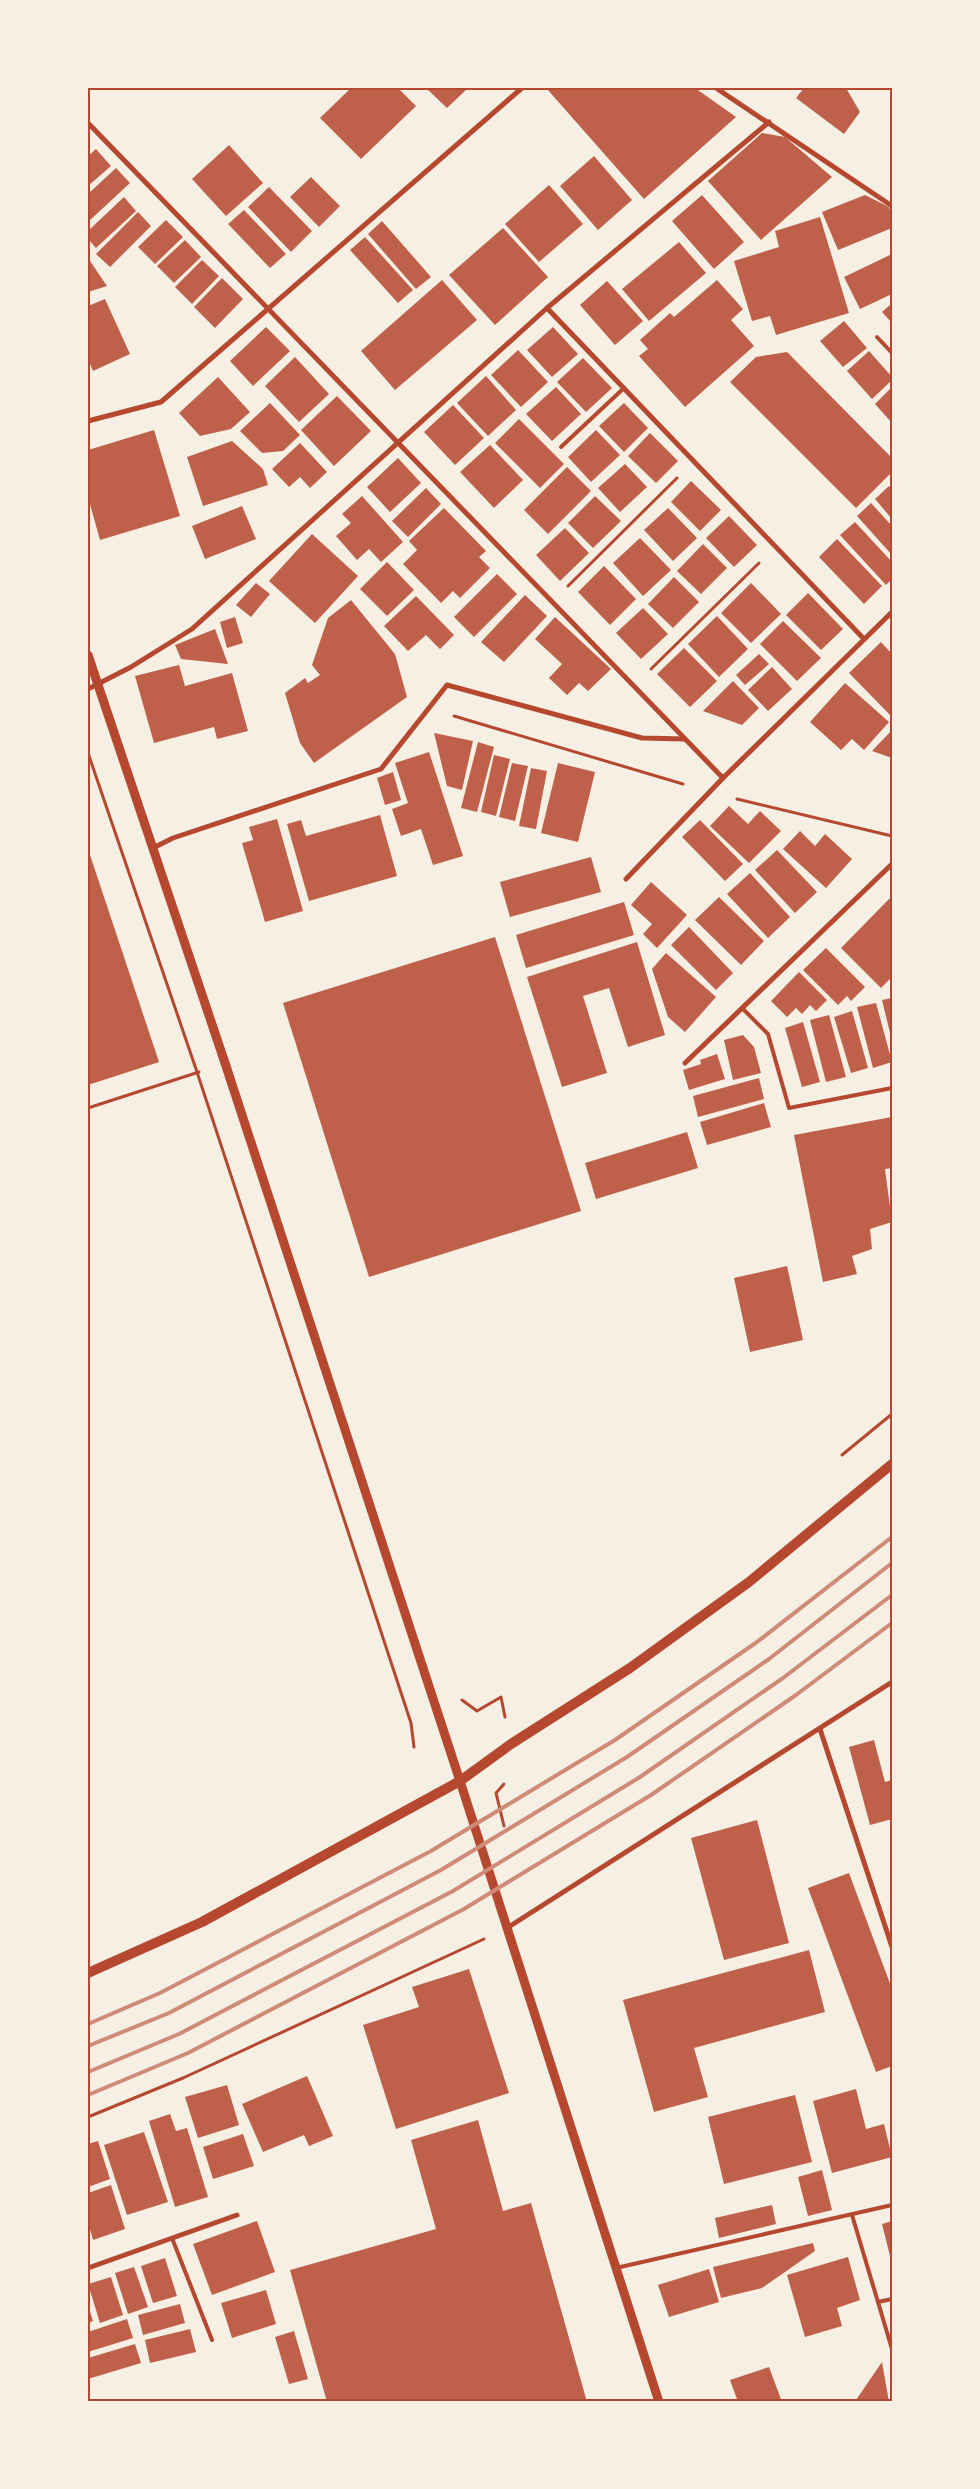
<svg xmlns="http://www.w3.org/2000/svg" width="980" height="2489" font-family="'Asap Condensed',sans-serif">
<rect width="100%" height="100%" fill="#f6efe4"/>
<g fill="#bf614a">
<path d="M 351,88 L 398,88 L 416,106 L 361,159 L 320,118 Z"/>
<path d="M 426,88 L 468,88 L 447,108 Z"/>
<path d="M 549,88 L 695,88 L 736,117 L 644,199 L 547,89 Z"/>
<path d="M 804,88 L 846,88 L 860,112 L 844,134 L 796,98 Z"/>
<path d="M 762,133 L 785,137 L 832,177 L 761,240 L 708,181 Z"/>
<path d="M 229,145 L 263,183 L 226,216 L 192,179 Z"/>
<path d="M 96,149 L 111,166 L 88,186 L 88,156 Z"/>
<path d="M 594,156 L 632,200 L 598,230 L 560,186 Z"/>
<path d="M 116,168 L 130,183 L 88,222 L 88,194 Z"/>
<path d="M 311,177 L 340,206 L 319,227 L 290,197 Z"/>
<path d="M 549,185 L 583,224 L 539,262 L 505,224 Z"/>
<path d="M 269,187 L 312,231 L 291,252 L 248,207 Z"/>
<path d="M 702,195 L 744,242 L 714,269 L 672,221 Z"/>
<path d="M 865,195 L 889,207 L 892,215 L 892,228 L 838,250 L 822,212 Z"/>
<path d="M 124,197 L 136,211 L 96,248 L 88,239 L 88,231 Z"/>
<path d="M 244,210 L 286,254 L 270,268 L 228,224 Z"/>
<path d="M 138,212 L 151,226 L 110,267 L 96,254 Z"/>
<path d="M 820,217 L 849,313 L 776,335 L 770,316 L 752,321 L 734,261 L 779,247 L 775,231 Z"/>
<path d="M 166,220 L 183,237 L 155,264 L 138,247 Z"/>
<path d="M 382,221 L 431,277 L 416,289 L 368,234 Z"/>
<path d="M 503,228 L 548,277 L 495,325 L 449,275 Z"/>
<path d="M 365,237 L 413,290 L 398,303 L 350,250 Z"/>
<path d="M 185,240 L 201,257 L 174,283 L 157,266 Z"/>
<path d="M 679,242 L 706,273 L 649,321 L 622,289 Z"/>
<path d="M 892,254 L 892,294 L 860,309 L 844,277 Z"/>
<path d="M 88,258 L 107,286 L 88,292 Z"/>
<path d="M 202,260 L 219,276 L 192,304 L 175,287 Z"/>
<path d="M 222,278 L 243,299 L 215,328 L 194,307 Z"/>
<path d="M 442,280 L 477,320 L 395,390 L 361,351 Z"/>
<path d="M 717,280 L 743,309 L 731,320 L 754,346 L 685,407 L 639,356 L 648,349 L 640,340 L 670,313 L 674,317 Z"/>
<path d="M 607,281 L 643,321 L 615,345 L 580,305 Z"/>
<path d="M 105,299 L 130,354 L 93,371 L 88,359 L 88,306 Z"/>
<path d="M 892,303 L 892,323 L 882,312 Z"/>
<path d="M 844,321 L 867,348 L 843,367 L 820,341 Z"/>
<path d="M 266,327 L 290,351 L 253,386 L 230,361 Z"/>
<path d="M 553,327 L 578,354 L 552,377 L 527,350 Z"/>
<path d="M 518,350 L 548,382 L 521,407 L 491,375 Z"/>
<path d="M 869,351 L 892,377 L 892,380 L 872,399 L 847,371 Z"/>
<path d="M 787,352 L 892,458 L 892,472 L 856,508 L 730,382 L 756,357 Z"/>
<path d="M 295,357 L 329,394 L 299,422 L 265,386 Z"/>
<path d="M 583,358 L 612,388 L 586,412 L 557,382 Z"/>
<path d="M 486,376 L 516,410 L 488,436 L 457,403 Z"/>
<path d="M 218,377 L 250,412 L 231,429 L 200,436 L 179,413 Z"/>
<path d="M 556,387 L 581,414 L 552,441 L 526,414 Z"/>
<path d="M 892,387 L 892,423 L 875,404 Z"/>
<path d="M 337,396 L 371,431 L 334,466 L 301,430 Z"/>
<path d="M 270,403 L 300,435 L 283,451 L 262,453 L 240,431 Z"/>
<path d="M 624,403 L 648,428 L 624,452 L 599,426 Z"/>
<path d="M 453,405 L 484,438 L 455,465 L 424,432 Z"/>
<path d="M 519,419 L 564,464 L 540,488 L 495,443 Z"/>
<path d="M 154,430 L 180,516 L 100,540 L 88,497 L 88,450 Z"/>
<path d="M 596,430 L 620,455 L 591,482 L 568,457 Z"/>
<path d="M 650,433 L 678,461 L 656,483 L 628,456 Z"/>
<path d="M 232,441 L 263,469 L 268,485 L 203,506 L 187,457 Z"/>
<path d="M 300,443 L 327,472 L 310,488 L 300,477 L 289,487 L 272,469 Z"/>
<path d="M 490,445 L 523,480 L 494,508 L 460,472 Z"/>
<path d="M 398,458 L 421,483 L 390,512 L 367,487 Z"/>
<path d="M 625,464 L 647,487 L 620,512 L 598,488 Z"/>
<path d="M 567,467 L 591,491 L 548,534 L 524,510 Z"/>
<path d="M 691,481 L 721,510 L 700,531 L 671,502 Z"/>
<path d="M 889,486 L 892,490 L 892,519 L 875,499 Z"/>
<path d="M 426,488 L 441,504 L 408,537 L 392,521 Z"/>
<path d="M 362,496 L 403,542 L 381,562 L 369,549 L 357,560 L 336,536 L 351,523 L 342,514 Z"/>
<path d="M 595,496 L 621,521 L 593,548 L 568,523 Z"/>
<path d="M 871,503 L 892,526 L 892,555 L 857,516 Z"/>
<path d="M 242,506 L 256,539 L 205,559 L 192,526 Z"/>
<path d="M 444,508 L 486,551 L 479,557 L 490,568 L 460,598 L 453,591 L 441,603 L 403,564 L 417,550 L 409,541 Z"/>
<path d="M 668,508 L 697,538 L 673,561 L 644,530 Z"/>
<path d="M 729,516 L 757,545 L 734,567 L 706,538 Z"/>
<path d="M 855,522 L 892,562 L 892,579 L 886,585 L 840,535 Z"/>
<path d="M 565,528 L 589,553 L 560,581 L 536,555 Z"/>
<path d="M 312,534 L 358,576 L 315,623 L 269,581 Z"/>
<path d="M 640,538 L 671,570 L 643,596 L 613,563 Z"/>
<path d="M 837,539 L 882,586 L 864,604 L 819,557 Z"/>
<path d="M 703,544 L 727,568 L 701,594 L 677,571 Z"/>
<path d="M 387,562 L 414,590 L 387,616 L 360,589 Z"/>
<path d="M 604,566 L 636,599 L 610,625 L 578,592 Z"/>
<path d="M 497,574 L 517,594 L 474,637 L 454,617 Z"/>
<path d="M 674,577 L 699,602 L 673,628 L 648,604 Z"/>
<path d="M 256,583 L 270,594 L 251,617 L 236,605 Z"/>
<path d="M 751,583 L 781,614 L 751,643 L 721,613 Z"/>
<path d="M 808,593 L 843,629 L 821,650 L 786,615 Z"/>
<path d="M 525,595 L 547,616 L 504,662 L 481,642 Z"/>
<path d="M 416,596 L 454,635 L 440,649 L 426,635 L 408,651 L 384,626 Z"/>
<path d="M 351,600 L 395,654 L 407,697 L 314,763 L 300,743 L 285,693 L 305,678 L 308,683 L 320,675 L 312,665 L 328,618 Z"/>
<path d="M 643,608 L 668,634 L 641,659 L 616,633 Z"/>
<path d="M 717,616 L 748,649 L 719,677 L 688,644 Z"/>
<path d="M 235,617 L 243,643 L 227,648 L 220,622 Z"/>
<path d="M 555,617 L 611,669 L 588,691 L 579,683 L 567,695 L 549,678 L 562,664 L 535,639 Z"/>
<path d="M 783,621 L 821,658 L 797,681 L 760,644 Z"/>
<path d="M 215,629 L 228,664 L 181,659 L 175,645 Z"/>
<path d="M 881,642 L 892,654 L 892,717 L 849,673 Z"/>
<path d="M 684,648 L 717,681 L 690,707 L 657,674 Z"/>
<path d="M 759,654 L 769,664 L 745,685 L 736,675 Z"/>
<path d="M 179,665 L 185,686 L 232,673 L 248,731 L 217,739 L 214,727 L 154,743 L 135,676 Z"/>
<path d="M 772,667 L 792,689 L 768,711 L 748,690 Z"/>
<path d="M 733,681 L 759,708 L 742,725 L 703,711 Z"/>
<path d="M 845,683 L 889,722 L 864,750 L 852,739 L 841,750 L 810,722 Z"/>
<path d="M 892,730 L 892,758 L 872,751 Z"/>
<path d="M 434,733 L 473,741 L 462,790 L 447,786 Z"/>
<path d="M 478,742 L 494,747 L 477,812 L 461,808 Z"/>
<path d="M 429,752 L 463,856 L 433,865 L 421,829 L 401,836 L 392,809 L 408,803 L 395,763 Z"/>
<path d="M 494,755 L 510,759 L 496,816 L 481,812 Z"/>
<path d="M 512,763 L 528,766 L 515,821 L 499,817 Z"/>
<path d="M 558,763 L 595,772 L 578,842 L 541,833 Z"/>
<path d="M 531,768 L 547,771 L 536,829 L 519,826 Z"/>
<path d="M 393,772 L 401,800 L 385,805 L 377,778 Z"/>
<path d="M 729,806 L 748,824 L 760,811 L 781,831 L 749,863 L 710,826 Z"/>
<path d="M 380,815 L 397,876 L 309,901 L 287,824 L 301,820 L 306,836 Z"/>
<path d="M 277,819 L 303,911 L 265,922 L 242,843 L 253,840 L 249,827 Z"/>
<path d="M 700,820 L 743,864 L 725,881 L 682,837 Z"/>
<path d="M 800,831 L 815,846 L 825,834 L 852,859 L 826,888 L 783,849 Z"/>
<path d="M 88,849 L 159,1062 L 88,1085 Z"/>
<path d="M 777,850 L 817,892 L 795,913 L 755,870 Z"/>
<path d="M 591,857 L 601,892 L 510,917 L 500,882 Z"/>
<path d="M 750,873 L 790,917 L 768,938 L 727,894 Z"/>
<path d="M 651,882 L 687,915 L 657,948 L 643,934 L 652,924 L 631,905 Z"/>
<path d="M 892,896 L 892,977 L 881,988 L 841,948 Z"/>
<path d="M 719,897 L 764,941 L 741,965 L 695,920 Z"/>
<path d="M 624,902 L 634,935 L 526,968 L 516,935 Z"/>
<path d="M 689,927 L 733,973 L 716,990 L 671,945 Z"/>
<path d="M 495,937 L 581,1211 L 369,1277 L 283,1003 Z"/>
<path d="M 637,942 L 665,1035 L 628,1047 L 609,988 L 583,996 L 607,1073 L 562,1087 L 527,977 Z"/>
<path d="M 826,948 L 865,987 L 851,1001 L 847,996 L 838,1005 L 803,970 Z"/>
<path d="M 666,953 L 716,997 L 685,1032 L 668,1017 L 652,969 Z"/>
<path d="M 799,972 L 827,1000 L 816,1011 L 810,1005 L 802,1014 L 796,1008 L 787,1017 L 771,1001 Z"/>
<path d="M 892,998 L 892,1041 L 882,1000 Z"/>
<path d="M 876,1003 L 892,1062 L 873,1068 L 857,1007 Z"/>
<path d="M 852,1011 L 868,1068 L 851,1073 L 834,1017 Z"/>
<path d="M 829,1015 L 846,1077 L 826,1082 L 810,1020 Z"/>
<path d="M 803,1022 L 820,1082 L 802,1087 L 785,1028 Z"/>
<path d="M 743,1035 L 754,1047 L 761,1073 L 733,1080 L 724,1040 Z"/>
<path d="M 717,1054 L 725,1079 L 689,1090 L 683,1070 L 701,1064 L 700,1060 Z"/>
<path d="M 759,1078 L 764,1099 L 698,1117 L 693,1096 Z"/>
<path d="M 764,1103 L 771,1127 L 707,1145 L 700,1122 Z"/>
<path d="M 892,1117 L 892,1168 L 885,1169 L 892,1222 L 870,1229 L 872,1249 L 852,1256 L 857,1274 L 823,1282 L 794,1135 Z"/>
<path d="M 687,1132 L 698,1168 L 596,1199 L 585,1163 Z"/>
<path d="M 787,1266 L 803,1340 L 750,1352 L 734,1278 Z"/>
<path d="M 874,1740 L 885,1782 L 892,1780 L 892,1819 L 870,1825 L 849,1747 Z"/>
<path d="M 757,1820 L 789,1943 L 724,1960 L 691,1838 Z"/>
<path d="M 849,1873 L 892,1989 L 892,2066 L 876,2072 L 808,1888 Z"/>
<path d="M 809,1950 L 825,2012 L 694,2048 L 708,2097 L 654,2112 L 623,2000 Z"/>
<path d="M 469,1969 L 509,2093 L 396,2129 L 363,2025 L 419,2007 L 412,1987 Z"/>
<path d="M 307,2076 L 333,2136 L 309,2146 L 304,2135 L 263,2152 L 242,2104 Z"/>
<path d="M 227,2085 L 239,2125 L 198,2138 L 185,2097 Z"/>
<path d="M 856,2089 L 866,2129 L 884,2124 L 892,2157 L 832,2173 L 813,2101 Z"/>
<path d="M 795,2095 L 812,2162 L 724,2184 L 708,2117 Z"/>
<path d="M 170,2114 L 176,2131 L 187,2128 L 208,2197 L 175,2207 L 149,2121 Z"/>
<path d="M 478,2120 L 503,2211 L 531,2203 L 587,2402 L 327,2402 L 290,2270 L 436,2229 L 411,2140 Z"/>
<path d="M 144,2132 L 168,2202 L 127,2215 L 104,2145 Z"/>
<path d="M 243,2134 L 254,2166 L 213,2179 L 203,2147 Z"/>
<path d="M 98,2141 L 110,2179 L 88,2187 L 88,2144 Z"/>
<path d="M 822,2170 L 832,2210 L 808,2216 L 798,2177 Z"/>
<path d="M 111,2185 L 125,2229 L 93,2240 L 88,2222 L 88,2193 Z"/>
<path d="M 772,2205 L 776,2224 L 719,2238 L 715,2218 Z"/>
<path d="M 257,2221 L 275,2272 L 212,2295 L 193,2244 Z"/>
<path d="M 892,2221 L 892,2264 L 882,2224 Z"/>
<path d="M 813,2243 L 815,2251 L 762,2288 L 721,2298 L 713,2267 Z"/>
<path d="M 848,2257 L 860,2300 L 837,2308 L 842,2326 L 805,2337 L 787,2275 Z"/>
<path d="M 165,2258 L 177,2296 L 153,2303 L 141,2266 Z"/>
<path d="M 134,2267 L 148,2307 L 128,2314 L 115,2273 Z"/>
<path d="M 709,2269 L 719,2302 L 669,2317 L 658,2285 Z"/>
<path d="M 111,2277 L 123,2315 L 100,2323 L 88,2284 Z"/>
<path d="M 266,2290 L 276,2324 L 232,2338 L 221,2303 Z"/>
<path d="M 180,2304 L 185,2323 L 143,2335 L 138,2315 Z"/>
<path d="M 88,2305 L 93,2321 L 88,2323 Z"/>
<path d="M 127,2319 L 133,2338 L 88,2352 L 88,2332 Z"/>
<path d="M 190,2329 L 196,2352 L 150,2363 L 145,2340 Z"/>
<path d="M 294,2331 L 308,2379 L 289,2384 L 275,2337 Z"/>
<path d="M 135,2344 L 141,2363 L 88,2379 L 88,2358 Z"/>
<path d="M 882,2362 L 889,2402 L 855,2402 L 856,2400 Z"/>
<path d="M 769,2367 L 782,2402 L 738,2402 L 730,2380 Z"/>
</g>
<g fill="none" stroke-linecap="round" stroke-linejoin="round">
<g stroke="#b5482f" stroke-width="3">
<path d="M 568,586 L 677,478"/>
<path d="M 651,669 L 759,563"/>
<path d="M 454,716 L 683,784"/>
<path d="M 88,753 L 197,1072 L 411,1723 L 414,1747"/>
<path d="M 737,799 L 892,836"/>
<path d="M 88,1108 L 199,1072"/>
<path d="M 842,1455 L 892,1414"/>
<path d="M 462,1700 L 477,1711 L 501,1697 L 505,1717"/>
<path d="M 504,1826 L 496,1793 L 504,1784"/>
<path d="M 88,2117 L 183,2078 L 484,1939"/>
</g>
<g stroke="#b5482f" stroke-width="4">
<path d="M 877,337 L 892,353"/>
<path d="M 561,447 L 624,388"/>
<path d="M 742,1008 L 768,1034 L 789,1108 L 892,1088"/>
<path d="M 852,2215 L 892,2349"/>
<path d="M 172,2238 L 212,2340"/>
<path d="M 616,2268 L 892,2205"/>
<path d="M 878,2302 L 892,2299"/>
</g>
<g stroke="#b5482f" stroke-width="5">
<path d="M 716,88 L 892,206"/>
<path d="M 88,123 L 723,778"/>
<path d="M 547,308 L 864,639"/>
<path d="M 88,421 L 161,402 L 522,88"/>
<path d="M 88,689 L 131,667 L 192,629 L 547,308 L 769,122"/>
<path d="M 153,848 L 173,838 L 381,769 L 447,685 L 642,738 L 685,739"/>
<path d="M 626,879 L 723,778 L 892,612"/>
<path d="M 685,1063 L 892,864"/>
<path d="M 820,1729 L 892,1947"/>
<path d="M 507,1928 L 892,1682"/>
<path d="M 88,2268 L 237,2215"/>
</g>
<path stroke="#b5482f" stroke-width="9" d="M 88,655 L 226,1066 L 460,1781 L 659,2402"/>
<path stroke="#b5482f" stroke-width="10" d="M 88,1973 L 202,1922 L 460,1781 L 511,1744 L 630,1668 L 749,1582 L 892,1464"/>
<g stroke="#cf8b77" stroke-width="4">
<path d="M 88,2024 L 160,1993 L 431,1851 L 615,1740 L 757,1642 L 892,1537"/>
<path d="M 88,2046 L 169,2013 L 441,1870 L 627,1757 L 769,1659 L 892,1563"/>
<path d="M 88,2072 L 179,2034 L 453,1891 L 640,1777 L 783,1678 L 892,1595"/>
<path d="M 88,2095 L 188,2053 L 464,1909 L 651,1795 L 796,1695 L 892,1623"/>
</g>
</g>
<rect width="980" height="2489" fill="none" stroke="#f6efe4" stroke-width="178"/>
<rect x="89" y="89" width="802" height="2311" fill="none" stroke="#b5482f" stroke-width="2"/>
</svg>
